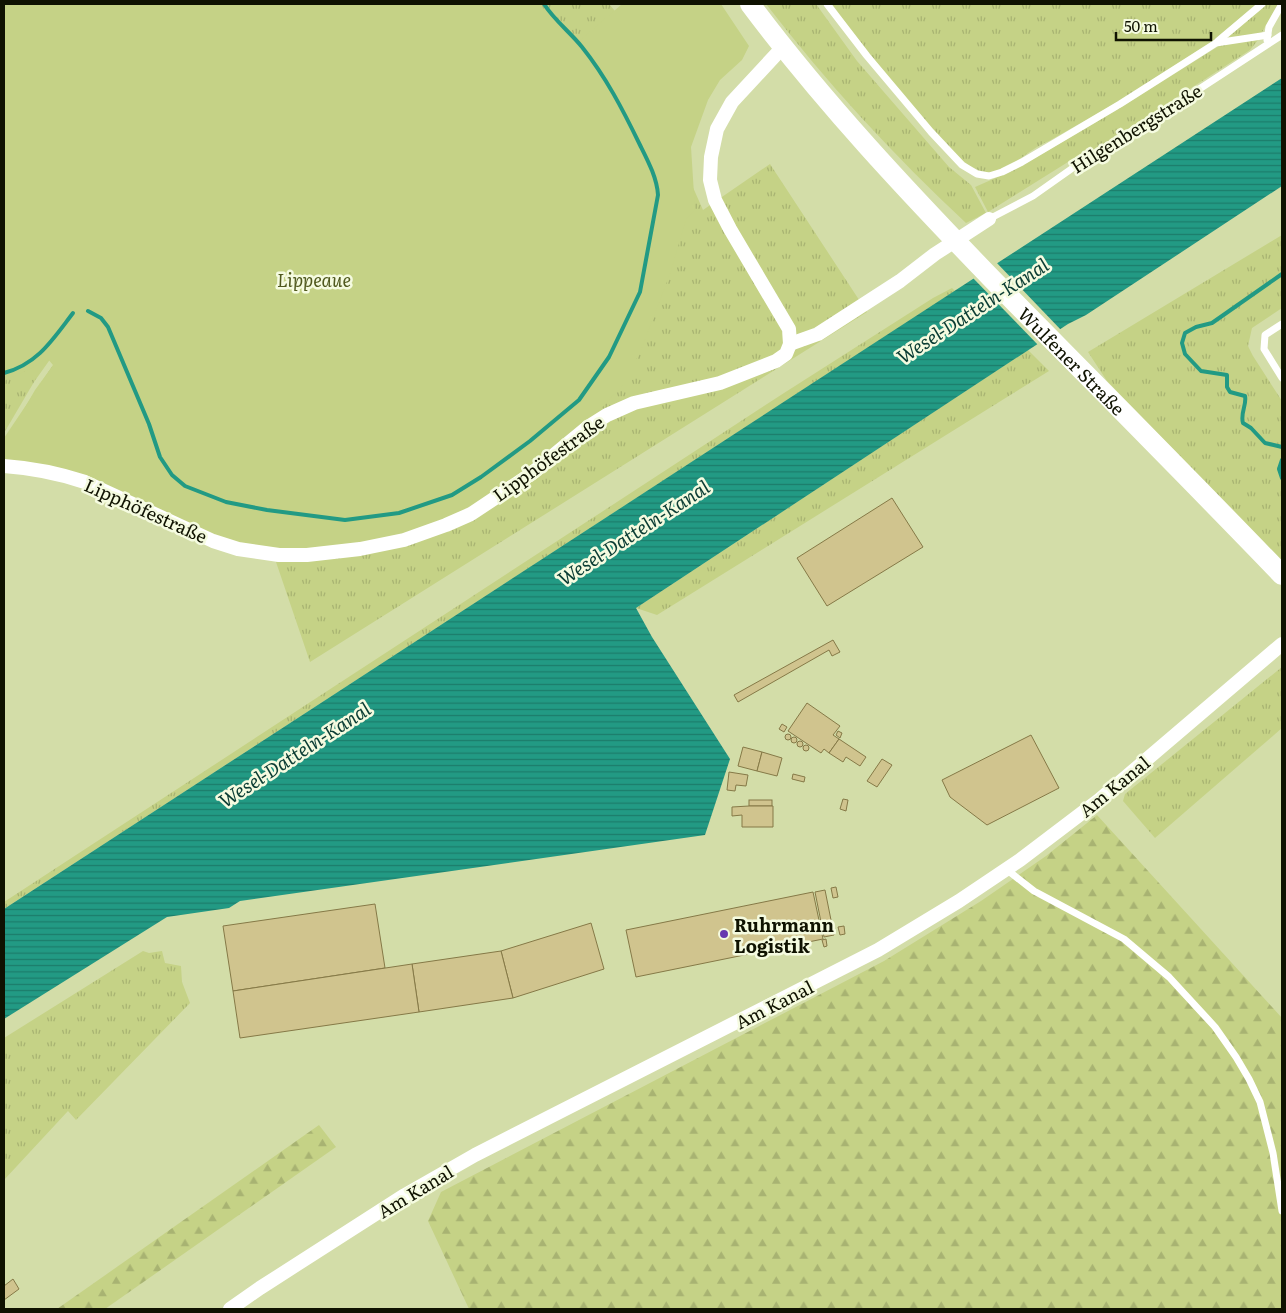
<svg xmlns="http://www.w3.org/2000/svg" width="1286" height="1313" font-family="Literata,serif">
<defs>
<pattern id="grass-tufts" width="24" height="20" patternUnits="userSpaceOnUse" patternTransform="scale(1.25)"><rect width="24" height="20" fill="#c5d286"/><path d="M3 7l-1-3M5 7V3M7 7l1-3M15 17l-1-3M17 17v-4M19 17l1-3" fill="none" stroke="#a8b372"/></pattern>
<pattern id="forest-firs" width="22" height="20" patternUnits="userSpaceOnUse" patternTransform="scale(1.25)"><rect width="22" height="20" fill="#c5d286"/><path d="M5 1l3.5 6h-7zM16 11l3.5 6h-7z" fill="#a8b372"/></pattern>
<pattern id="water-rules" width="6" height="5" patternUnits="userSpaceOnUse" patternTransform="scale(1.25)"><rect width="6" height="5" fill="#229a84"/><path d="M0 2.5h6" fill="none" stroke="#1c7c6a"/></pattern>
</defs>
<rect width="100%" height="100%" fill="#d3dda8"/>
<g fill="url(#grass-tufts)">
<path d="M 419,4 L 609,4 L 615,11 L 703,210 L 770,164 L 867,312 L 310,662 L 276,562 L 344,557 L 533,481 L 607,426 L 608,409 L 591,421 L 8,437 L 35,390 L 70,342 Z"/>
<path d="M 766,4 L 816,4 L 857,61 L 949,167 L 971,185 L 986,213 L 966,223 C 894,156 826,82 766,4 Z"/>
<path d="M 832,4 L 1256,4 L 1217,38 L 1123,99 L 1049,141 C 1030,148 1011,170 992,172 C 984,173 974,169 967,164 C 946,148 927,123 910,103 C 883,70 856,38 832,4 Z"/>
<path d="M 1267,4 L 1278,4 L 1261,34 L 1228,37 Z"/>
<path d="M 1258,40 L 1250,50 L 1100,147 L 1084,152 L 988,212 L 975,187 L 1016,169 L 1115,111 L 1222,44 Z"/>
<path d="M 1282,235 L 1282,308 L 1252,328 L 1248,346 L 1253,356 L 1282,401 L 1282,562 L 1107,381 L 1088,352 Z"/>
<path d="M 952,288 L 955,291 L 4,909 L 4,902 L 784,393 L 933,298 Z"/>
<path d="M 71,330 L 34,382 L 4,433 L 4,365 Z"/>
<path d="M 1028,350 L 1049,371 L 657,615 L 636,608 Z"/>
<path d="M 1282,667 L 1282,728 L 1155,838 L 1123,801 L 1125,794 Z"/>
<path d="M 143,951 L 149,953 L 162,951 L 165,963 L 181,966 L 182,982 L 190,1003 L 76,1120 L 68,1111 L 4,1180 L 4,1038 Z"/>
</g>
<g fill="url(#forest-firs)">
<path d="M 1097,815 L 1282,1018 L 1282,1309 L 469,1309 L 428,1221 L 441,1192 L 884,961 L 981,901 L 1046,856 Z"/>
<path d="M 319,1125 L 336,1147 L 105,1309 L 57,1309 Z"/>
</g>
<path fill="#c5d286" d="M 4,4 L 539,4 L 577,43 L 622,4 L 721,4 L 749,46 L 742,60 L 720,80 L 708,100 L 691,147 L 695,210 L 686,219 L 671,271 L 641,350 L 624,384 L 593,417 L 465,517 L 331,555 L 222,543 L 75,479 L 4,465 L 4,438 L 53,365 L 47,358 L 32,368 L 4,381 Z"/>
<path fill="url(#water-rules)" d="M 1282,78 L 1282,186 L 1086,315 L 1068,324 L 636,608 L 652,637 L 730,759 L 705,835 L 240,901 L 229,908 L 167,917 L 4,1019 L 4,909 Z"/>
<path fill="#d3dda8" d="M 995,261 L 1062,331 L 1039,346 L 972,277 Z"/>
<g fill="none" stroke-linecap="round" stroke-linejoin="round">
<g stroke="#229a84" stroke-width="4">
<path d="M 1282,274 L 1212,323 L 1196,327 L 1185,333 L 1182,343 L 1185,354 L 1201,371 L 1227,375 L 1227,387 L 1230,392 L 1245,396 C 1247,405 1240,413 1243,423 L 1251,428 L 1265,443 L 1282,447"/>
<path d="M 88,311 L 101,318 L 108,327 L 149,424 L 160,457 L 172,475 L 185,486 L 226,502 L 267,510 L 345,520 L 399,513 L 452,495 L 481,477 L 530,441 L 579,400 L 609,357 L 640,292 L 658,195 C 657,178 648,161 640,145 C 623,110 606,77 582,47 C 570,32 554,20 544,4"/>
<path d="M 4,373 C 38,364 53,339 73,313"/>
<path d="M 1282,460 L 1279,469 L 1282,478"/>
</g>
</g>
<g fill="#d0c48e" stroke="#857947">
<path d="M 892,498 L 923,547 L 827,606 L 797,558 Z"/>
<path d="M 833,640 L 840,652 L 832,656 L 829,650 L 738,702 L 734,695 Z"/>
<path d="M 807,703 L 840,726 L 833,735 L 839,739 L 829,753 L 824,749 L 821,753 L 788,731 Z"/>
<path d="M 782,724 L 787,727 L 784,732 L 779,729 Z"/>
<path d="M 838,731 L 842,733 L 840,738 L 836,735 Z"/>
<circle cx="788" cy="737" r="3"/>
<path d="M 1031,735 L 1059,788 L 987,825 L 950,797 L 942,780 Z"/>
<circle cx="794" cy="740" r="3"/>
<path d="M 839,739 L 866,757 L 860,766 L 846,757 L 843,762 L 829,753 Z"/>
<circle cx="800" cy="744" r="3"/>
<circle cx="806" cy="748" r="3"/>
<path d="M 743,747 L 762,752 L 757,771 L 738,766 Z"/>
<path d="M 762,752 L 782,758 L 777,776 L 757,771 Z"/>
<path d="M 882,759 L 892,765 L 877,787 L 867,781 Z"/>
<path d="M 729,772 L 748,775 L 746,786 L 736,785 L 735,791 L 727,790 Z"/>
<path d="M 793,774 L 805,777 L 804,782 L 792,779 Z"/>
<path d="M 843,799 L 848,800 L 846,811 L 840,809 Z"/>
<rect x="749" y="800" width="23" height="6"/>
<path d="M 749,806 L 773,806 L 773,827 L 742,827 L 742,815 L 732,816 L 732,807 Z"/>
<path d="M 836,887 L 838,897 L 833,898 L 831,888 Z"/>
<path d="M 825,890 L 834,935 L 824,937 L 815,892 Z"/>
<path d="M 813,892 L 823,939 L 636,977 L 626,930 Z"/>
<path d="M 375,904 L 385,968 L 233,991 L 223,926 Z"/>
<path d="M 591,923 L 604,969 L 513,998 L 501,951 Z"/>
<path d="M 844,926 L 845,934 L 840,935 L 838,927 Z"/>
<path d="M 826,939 L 827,946 L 824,947 L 822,940 Z"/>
<path d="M 501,951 L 513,998 L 419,1012 L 412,964 Z"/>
<path d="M 412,964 L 419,1012 L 240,1038 L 233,991 Z"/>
<path d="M 13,1279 L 19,1289 L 4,1300 L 4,1286 Z"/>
</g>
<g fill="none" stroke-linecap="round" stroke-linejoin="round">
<g stroke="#fff" stroke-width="7">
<path d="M 827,4 L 867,56 L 931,132 L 962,165 L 977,174 L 989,176 L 1002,172 L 1022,162 L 1120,104 L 1216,43 L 1268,35"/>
<path d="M 1267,40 L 1269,27 L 1282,4"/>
<path d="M 1218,41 L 1262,4"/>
<path d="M 989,219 L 1033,196 L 1084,160 L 1181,101 L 1282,35"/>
<path d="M 1282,324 L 1265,335 L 1264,349 L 1282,378"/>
<path d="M 1006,869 L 1034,891 L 1124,939 L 1169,977 L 1215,1027 L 1236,1057 L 1249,1079 L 1260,1102 L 1273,1153 L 1282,1211"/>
</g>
<g stroke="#fff" stroke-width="14">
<path d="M 790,344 L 818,334 L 900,281 L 935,254 L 989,219"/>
<path d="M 4,466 C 32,468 58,473 85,482 L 213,541 L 238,549 L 279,555 L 307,555 L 360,549 L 404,540 L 446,525 L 471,514 L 531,474 L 588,427 L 607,415 L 634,403 L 720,383 L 776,361 L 786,354 L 790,344 L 789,329 L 730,229 L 715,200 L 710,180 L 711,157 L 717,129 L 732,102 L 783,47"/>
<path d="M 230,1309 L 260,1288 L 405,1195 L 475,1155 L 878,950 L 959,901 L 1020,860 L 1099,800 L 1282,644"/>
</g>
<path stroke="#fff" stroke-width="20" id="s1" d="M 750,4 C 824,103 908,192 994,281 C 1090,379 1187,476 1282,575"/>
</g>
<circle fill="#6738af" stroke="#f5fbe0" stroke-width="2" cx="724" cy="934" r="5"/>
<g text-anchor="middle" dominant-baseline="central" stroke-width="5" stroke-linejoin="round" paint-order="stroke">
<g font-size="18" fill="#0f1201" stroke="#f5fbe0">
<text transform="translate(1136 128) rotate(-32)">Hilgenbergstraße</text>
<text stroke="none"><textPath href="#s1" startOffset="481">Wulfener Straße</textPath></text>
<text transform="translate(548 458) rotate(-36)">Lipphöfestraße</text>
<text transform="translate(146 510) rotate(24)">Lipphöfestraße</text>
<text transform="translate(1114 786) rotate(-39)">Am Kanal</text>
<text transform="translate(774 1004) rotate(-27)">Am Kanal</text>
<text transform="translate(415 1191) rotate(-31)">Am Kanal</text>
</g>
<g font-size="18" font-style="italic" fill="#50591e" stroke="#f5fbe0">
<text x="314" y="279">Lippeaue</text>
</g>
<g font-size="18" font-weight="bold" fill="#0f1201" stroke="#f5fbe0" text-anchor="start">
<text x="734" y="924">Ruhrmann<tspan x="734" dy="21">Logistik</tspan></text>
</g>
<g font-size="19" font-style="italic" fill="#0b3d34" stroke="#f5fbe0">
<text transform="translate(972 310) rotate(-33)">Wesel-Datteln-Kanal</text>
<text transform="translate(633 532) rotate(-33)">Wesel-Datteln-Kanal</text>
<text transform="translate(294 754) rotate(-33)">Wesel-Datteln-Kanal</text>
</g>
</g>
<rect width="1286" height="1313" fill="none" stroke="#0f1201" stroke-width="10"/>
<path d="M1116 32v8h95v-8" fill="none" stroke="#0f1201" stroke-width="2.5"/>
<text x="1124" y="32" font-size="15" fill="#0f1201" stroke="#f5fbe0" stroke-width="4" paint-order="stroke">50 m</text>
</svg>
